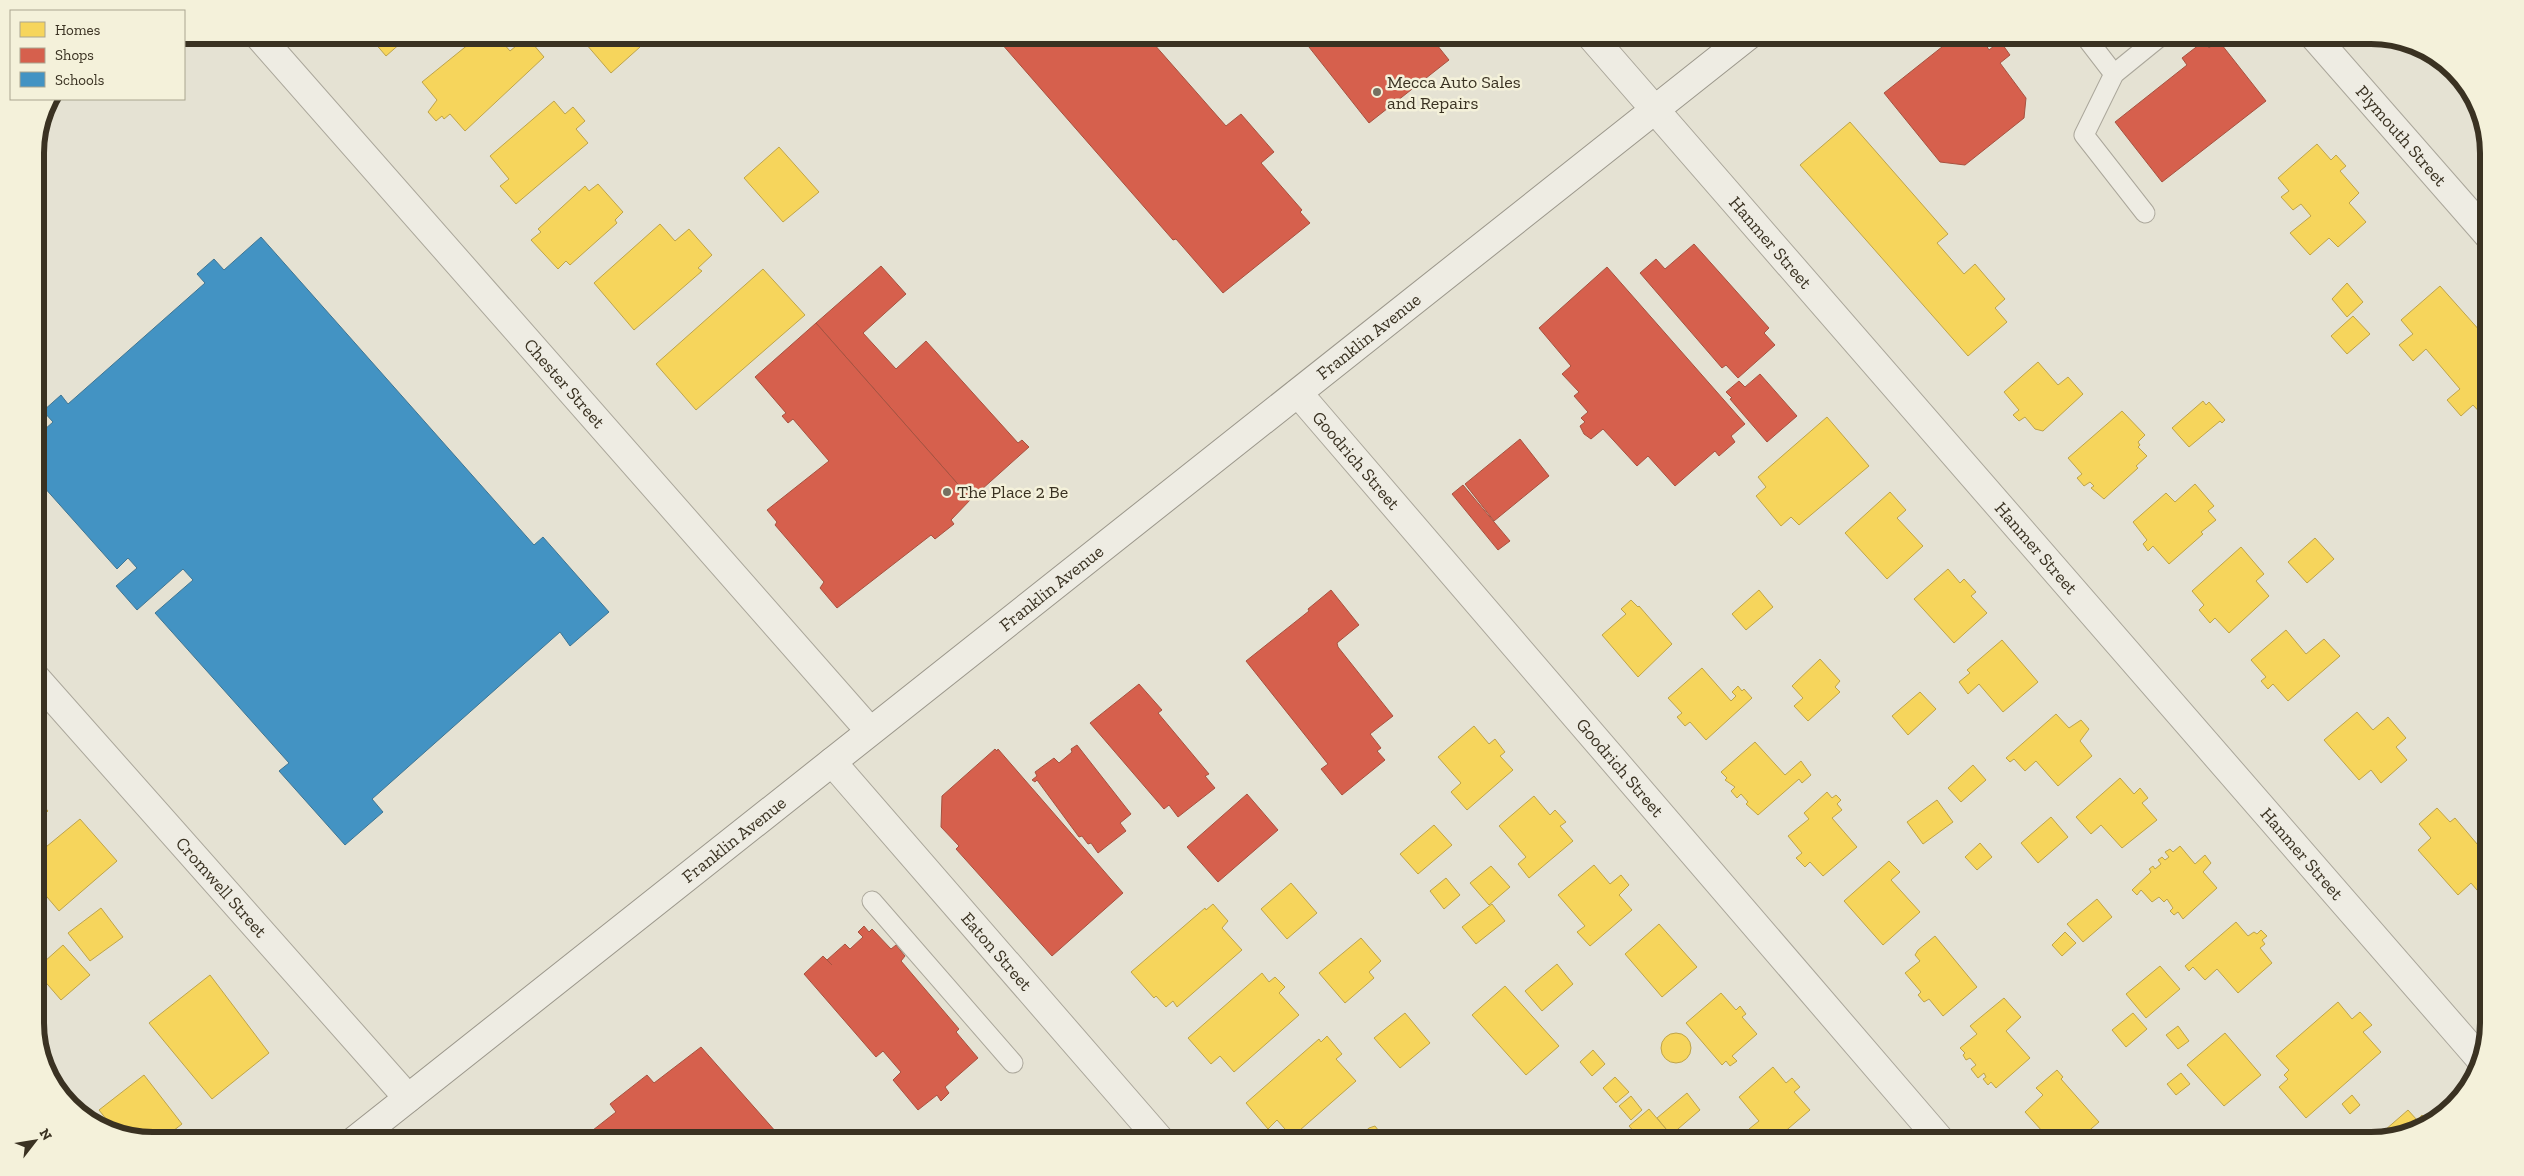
<svg xmlns="http://www.w3.org/2000/svg" width="2524" height="1176" font-family="'Zilla Slab',serif">
<rect width="100%" height="100%" fill="#e5e2d3"/>
<g fill="#f6d55c" stroke="#bea44b">
<path d="M 368,35 L 410,35 L 386,56 Z"/>
<path d="M 480,35 L 509,35 L 510,37 L 503,43 L 510,51 L 516,46 L 511,40 L 516,35 L 523,40 L 527,37 L 544,57 L 465,131 L 450,114 L 444,119 L 442,116 L 436,121 L 428,112 L 437,100 L 422,82 Z"/>
<path d="M 595,35 L 630,35 L 640,47 L 611,73 L 586,44 Z"/>
<path d="M 554,101 L 565,114 L 573,107 L 585,121 L 576,129 L 588,143 L 516,204 L 500,186 L 509,179 L 490,156 Z"/>
<path d="M 1850,122 L 1948,234 L 1937,243 L 1964,274 L 1975,264 L 2005,299 L 1995,308 L 2007,322 L 1968,356 L 1800,165 Z"/>
<path d="M 2317,144 L 2331,160 L 2336,155 L 2346,166 L 2340,171 L 2359,193 L 2349,203 L 2366,222 L 2338,247 L 2329,238 L 2310,255 L 2290,233 L 2311,216 L 2301,204 L 2293,210 L 2281,197 L 2289,191 L 2278,178 Z"/>
<path d="M 779,147 L 819,192 L 783,222 L 744,178 Z"/>
<path d="M 598,184 L 623,212 L 615,220 L 617,223 L 570,265 L 566,261 L 558,269 L 531,240 L 541,232 L 538,229 L 585,186 L 589,191 Z"/>
<path d="M 660,224 L 675,241 L 689,229 L 712,255 L 698,268 L 702,271 L 634,330 L 594,283 Z"/>
<path d="M 763,269 L 805,315 L 696,410 L 656,364 Z"/>
<path d="M 2347,283 L 2363,302 L 2347,317 L 2332,299 Z"/>
<path d="M 2440,286 L 2489,341 L 2489,415 L 2485,418 L 2473,405 L 2461,416 L 2447,400 L 2460,389 L 2426,349 L 2413,361 L 2399,345 L 2413,334 L 2401,320 Z"/>
<path d="M 2353,316 L 2370,334 L 2347,354 L 2331,336 Z"/>
<path d="M 2038,362 L 2058,385 L 2068,377 L 2083,394 L 2043,431 L 2035,429 L 2025,417 L 2019,421 L 2013,415 L 2019,410 L 2004,392 Z"/>
<path d="M 2203,401 L 2206,405 L 2209,402 L 2225,420 L 2222,423 L 2220,421 L 2189,447 L 2172,428 Z"/>
<path d="M 2122,411 L 2145,435 L 2138,442 L 2140,445 L 2138,447 L 2147,456 L 2136,466 L 2138,468 L 2104,499 L 2091,488 L 2094,486 L 2090,482 L 2084,486 L 2077,478 L 2082,474 L 2068,458 Z"/>
<path d="M 1827,417 L 1869,466 L 1799,525 L 1791,517 L 1781,526 L 1756,496 L 1766,487 L 1758,477 Z"/>
<path d="M 2195,484 L 2214,506 L 2208,511 L 2216,520 L 2201,532 L 2203,534 L 2169,564 L 2153,546 L 2148,551 L 2143,544 L 2147,540 L 2133,522 L 2166,493 L 2175,502 Z"/>
<path d="M 1890,492 L 1906,510 L 1897,518 L 1923,546 L 1887,579 L 1845,533 Z"/>
<path d="M 2315,538 L 2334,559 L 2307,583 L 2288,562 Z"/>
<path d="M 2241,547 L 2264,574 L 2256,581 L 2269,596 L 2229,633 L 2215,618 L 2210,623 L 2199,610 L 2204,605 L 2192,591 Z"/>
<path d="M 1948,569 L 1960,583 L 1964,579 L 1976,592 L 1971,596 L 1987,613 L 1954,643 L 1914,599 Z"/>
<path d="M 1759,590 L 1773,607 L 1746,630 L 1732,614 Z"/>
<path d="M 1631,600 L 1638,607 L 1639,606 L 1672,644 L 1638,677 L 1602,635 L 1626,614 L 1621,609 Z"/>
<path d="M 2286,630 L 2306,654 L 2324,639 L 2340,656 L 2288,701 L 2273,684 L 2268,689 L 2261,681 L 2266,677 L 2251,660 Z"/>
<path d="M 2002,640 L 2038,682 L 2003,712 L 1979,684 L 1968,694 L 1959,682 L 1970,673 L 1967,670 Z"/>
<path d="M 1820,659 L 1840,681 L 1835,687 L 1840,692 L 1808,721 L 1794,706 L 1803,698 L 1792,686 Z"/>
<path d="M 1702,668 L 1731,701 L 1736,696 L 1732,692 L 1738,686 L 1742,691 L 1744,689 L 1752,698 L 1706,740 L 1690,722 L 1685,726 L 1677,717 L 1682,713 L 1668,698 Z"/>
<path d="M 1920,692 L 1936,709 L 1908,735 L 1892,716 Z"/>
<path d="M 2357,712 L 2373,730 L 2388,717 L 2406,738 L 2396,747 L 2407,760 L 2381,783 L 2371,770 L 2359,780 L 2324,740 Z"/>
<path d="M 2056,714 L 2069,728 L 2081,720 L 2089,729 L 2080,741 L 2092,756 L 2058,786 L 2036,761 L 2025,771 L 2014,759 L 2010,762 L 2006,758 Z"/>
<path d="M 1474,726 L 1489,744 L 1495,739 L 1505,752 L 1500,756 L 1513,770 L 1467,810 L 1451,792 L 1461,783 L 1438,757 Z"/>
<path d="M 1755,742 L 1785,775 L 1801,761 L 1811,775 L 1802,783 L 1799,779 L 1758,815 L 1746,804 L 1748,802 L 1741,794 L 1737,798 L 1731,791 L 1735,787 L 1725,780 L 1727,778 L 1721,772 Z"/>
<path d="M 1973,765 L 1986,780 L 1961,802 L 1948,788 Z"/>
<path d="M 2120,778 L 2134,794 L 2140,788 L 2148,798 L 2142,803 L 2157,820 L 2122,848 L 2101,825 L 2091,834 L 2076,817 Z"/>
<path d="M 1827,792 L 1832,798 L 1836,795 L 1841,800 L 1837,804 L 1842,810 L 1832,818 L 1857,847 L 1823,876 L 1810,862 L 1805,867 L 1796,858 L 1802,853 L 1788,836 L 1809,819 L 1804,813 Z"/>
<path d="M 35,796 L 48,811 L 35,823 Z"/>
<path d="M 1534,796 L 1550,815 L 1555,810 L 1566,822 L 1560,826 L 1573,841 L 1529,878 L 1518,864 L 1526,857 L 1499,826 Z"/>
<path d="M 1937,800 L 1953,822 L 1923,844 L 1907,822 Z"/>
<path d="M 2437,808 L 2450,822 L 2455,818 L 2489,858 L 2489,891 L 2483,897 L 2471,883 L 2458,895 L 2418,850 L 2431,838 L 2419,824 Z"/>
<path d="M 2051,817 L 2068,837 L 2038,863 L 2021,843 Z"/>
<path d="M 80,819 L 117,861 L 59,911 L 35,883 L 35,856 Z"/>
<path d="M 1434,825 L 1452,845 L 1418,874 L 1400,854 Z"/>
<path d="M 1980,843 L 1992,857 L 1977,870 L 1965,857 Z"/>
<path d="M 2180,846 L 2195,864 L 2205,855 L 2211,863 L 2203,872 L 2217,888 L 2183,919 L 2178,912 L 2174,915 L 2170,911 L 2173,908 L 2167,899 L 2164,902 L 2159,897 L 2152,902 L 2141,890 L 2137,895 L 2132,890 L 2151,872 L 2149,869 L 2153,866 L 2155,869 L 2161,864 L 2158,860 L 2162,857 L 2165,860 L 2169,857 L 2165,852 L 2170,849 L 2173,852 Z"/>
<path d="M 1889,861 L 1900,872 L 1891,880 L 1920,912 L 1883,945 L 1844,901 Z"/>
<path d="M 1594,865 L 1610,884 L 1621,875 L 1629,885 L 1619,895 L 1632,910 L 1590,946 L 1577,932 L 1585,926 L 1558,895 Z"/>
<path d="M 1491,866 L 1510,887 L 1489,905 L 1470,883 Z"/>
<path d="M 1446,878 L 1460,895 L 1444,909 L 1430,891 Z"/>
<path d="M 1291,883 L 1317,913 L 1287,939 L 1261,909 Z"/>
<path d="M 2097,899 L 2112,917 L 2083,942 L 2067,924 Z"/>
<path d="M 1213,904 L 1228,921 L 1222,928 L 1242,950 L 1177,1007 L 1173,1001 L 1166,1007 L 1156,996 L 1154,998 L 1131,972 L 1205,908 L 1206,910 Z"/>
<path d="M 1492,904 L 1505,921 L 1476,944 L 1462,927 Z"/>
<path d="M 101,908 L 123,937 L 90,961 L 68,933 Z"/>
<path d="M 2236,922 L 2248,936 L 2254,932 L 2257,934 L 2261,930 L 2267,936 L 2262,940 L 2265,944 L 2260,948 L 2272,963 L 2238,993 L 2217,969 L 2205,980 L 2193,967 L 2189,971 L 2185,966 Z"/>
<path d="M 1659,924 L 1697,967 L 1662,997 L 1625,954 Z"/>
<path d="M 2065,932 L 2076,943 L 2062,956 L 2052,945 Z"/>
<path d="M 1935,936 L 1977,987 L 1943,1016 L 1929,999 L 1924,1002 L 1918,995 L 1921,992 L 1905,973 L 1920,961 L 1915,955 L 1918,950 Z"/>
<path d="M 1361,938 L 1381,961 L 1369,972 L 1374,978 L 1345,1003 L 1319,973 Z"/>
<path d="M 63,945 L 90,975 L 61,1000 L 35,970 Z"/>
<path d="M 1557,964 L 1573,984 L 1542,1011 L 1525,991 Z"/>
<path d="M 2160,966 L 2180,989 L 2146,1018 L 2126,994 Z"/>
<path d="M 1262,973 L 1269,982 L 1275,977 L 1285,987 L 1279,993 L 1299,1015 L 1234,1072 L 1220,1056 L 1211,1064 L 1188,1038 Z"/>
<path d="M 210,975 L 269,1053 L 212,1099 L 149,1023 Z"/>
<path d="M 1505,986 L 1559,1046 L 1526,1075 L 1472,1015 Z"/>
<path d="M 1721,993 L 1736,1010 L 1740,1006 L 1746,1014 L 1742,1017 L 1757,1034 L 1732,1056 L 1737,1061 L 1730,1066 L 1726,1061 L 1722,1065 L 1686,1023 Z"/>
<path d="M 2004,998 L 2021,1017 L 2006,1031 L 2030,1058 L 1996,1088 L 1991,1082 L 1988,1085 L 1983,1079 L 1986,1077 L 1984,1073 L 1978,1078 L 1971,1069 L 1976,1065 L 1970,1058 L 1966,1060 L 1963,1055 L 1965,1053 L 1960,1048 L 1977,1034 L 1970,1026 Z"/>
<path d="M 2338,1002 L 2352,1019 L 2360,1012 L 2372,1025 L 2363,1032 L 2381,1052 L 2306,1118 L 2279,1087 L 2288,1079 L 2284,1075 L 2289,1070 L 2276,1056 Z"/>
<path d="M 1405,1013 L 1430,1043 L 1400,1068 L 1374,1038 Z"/>
<path d="M 2133,1013 L 2147,1029 L 2126,1047 L 2112,1030 Z"/>
<path d="M 2178,1026 L 2189,1041 L 2178,1049 L 2166,1035 Z"/>
<path d="M 2225,1033 L 2261,1075 L 2224,1106 L 2187,1065 Z"/>
<circle cx="1676" cy="1048" r="15"/>
<path d="M 1327,1036 L 1342,1054 L 1336,1059 L 1356,1081 L 1292,1137 L 1277,1120 L 1268,1129 L 1246,1103 L 1319,1039 L 1321,1042 Z"/>
<path d="M 1593,1050 L 1605,1064 L 1592,1076 L 1580,1062 Z"/>
<path d="M 1773,1067 L 1786,1083 L 1792,1078 L 1800,1087 L 1794,1092 L 1810,1110 L 1775,1140 L 1768,1132 L 1759,1140 L 1749,1129 L 1759,1121 L 1739,1097 Z"/>
<path d="M 2057,1070 L 2063,1077 L 2061,1079 L 2099,1122 L 2077,1141 L 2051,1141 L 2025,1112 L 2043,1095 L 2036,1088 Z"/>
<path d="M 2181,1073 L 2190,1084 L 2176,1095 L 2167,1084 Z"/>
<path d="M 144,1075 L 182,1124 L 160,1141 L 118,1134 L 99,1110 Z"/>
<path d="M 1615,1077 L 1629,1092 L 1616,1103 L 1603,1088 Z"/>
<path d="M 1687,1093 L 1700,1110 L 1671,1135 L 1657,1118 Z"/>
<path d="M 2352,1095 L 2360,1105 L 2350,1114 L 2342,1104 Z"/>
<path d="M 1631,1096 L 1642,1110 L 1631,1120 L 1619,1106 Z"/>
<path d="M 1649,1109 L 1671,1135 L 1664,1141 L 1642,1141 L 1629,1126 Z"/>
<path d="M 2408,1110 L 2417,1120 L 2422,1115 L 2425,1119 L 2429,1115 L 2434,1121 L 2379,1139 L 2377,1137 Z"/>
<path d="M 1375,1126 L 1382,1135 L 1378,1138 L 1381,1141 L 1354,1141 L 1369,1128 Z"/>
<path d="M 2331,1131 L 2341,1141 L 2320,1141 Z"/>
</g>
<g fill="#d6604d" stroke="#a75240">
<path d="M 994,35 L 1146,35 L 1226,126 L 1241,114 L 1274,152 L 1261,163 L 1302,210 L 1300,212 L 1310,223 L 1223,293 L 1176,239 L 1173,240 Z"/>
<path d="M 1313,35 L 1429,35 L 1449,60 L 1369,123 L 1305,42 Z"/>
<path d="M 1957,35 L 1980,35 L 1989,50 L 2000,41 L 2010,55 L 2000,63 L 2026,98 L 2024,118 L 1965,165 L 1940,162 L 1884,93 Z"/>
<path d="M 2218,40 L 2266,101 L 2162,182 L 2115,122 L 2187,65 L 2182,58 L 2204,41 L 2209,48 Z"/>
<path d="M 1694,244 L 1769,328 L 1764,333 L 1775,345 L 1738,378 L 1726,365 L 1722,368 L 1640,273 L 1656,259 L 1665,269 Z"/>
<path d="M 881,266 L 906,294 L 863,333 L 896,369 L 926,341 L 1018,443 L 1022,440 L 1029,447 L 971,499 L 816,323 Z"/>
<path d="M 1607,267 L 1745,424 L 1731,436 L 1735,442 L 1719,456 L 1715,451 L 1675,486 L 1648,456 L 1637,466 L 1603,429 L 1591,439 L 1584,434 L 1580,426 L 1585,422 L 1581,418 L 1588,412 L 1574,396 L 1579,392 L 1562,374 L 1571,366 L 1539,328 Z"/>
<path d="M 816,323 L 971,499 L 951,520 L 954,524 L 935,539 L 931,535 L 837,608 L 820,588 L 824,582 L 775,525 L 777,522 L 767,510 L 829,461 L 793,419 L 788,423 L 782,416 L 786,413 L 755,377 Z"/>
<path d="M 1760,374 L 1797,416 L 1767,442 L 1730,399 L 1732,398 L 1726,392 L 1739,381 L 1745,387 Z"/>
<path d="M 1520,439 L 1549,476 L 1494,521 L 1465,484 Z"/>
<path d="M 1463,485 L 1510,541 L 1498,550 L 1452,494 Z"/>
<path d="M 1331,590 L 1359,625 L 1337,643 L 1338,647 L 1393,716 L 1370,734 L 1381,748 L 1377,751 L 1385,760 L 1342,795 L 1321,769 L 1328,764 L 1246,661 L 1309,611 L 1308,609 Z"/>
<path d="M 1139,684 L 1162,710 L 1158,713 L 1209,774 L 1205,776 L 1215,788 L 1178,817 L 1169,805 L 1164,809 L 1090,723 Z"/>
<path d="M 1077,745 L 1131,814 L 1120,823 L 1126,831 L 1098,853 L 1091,843 L 1088,844 L 1082,836 L 1079,837 L 1037,780 L 1035,782 L 1032,780 L 1037,776 L 1035,772 L 1054,758 L 1059,763 L 1072,752 L 1071,749 Z"/>
<path d="M 995,749 L 997,751 L 998,749 L 1123,893 L 1052,956 L 956,849 L 959,846 L 941,827 L 942,796 Z"/>
<path d="M 1247,794 L 1278,830 L 1218,882 L 1187,847 Z"/>
<path d="M 864,926 L 869,932 L 872,929 L 891,949 L 896,945 L 905,956 L 901,961 L 959,1029 L 956,1032 L 978,1058 L 945,1087 L 949,1093 L 941,1101 L 937,1095 L 918,1110 L 893,1080 L 901,1072 L 883,1051 L 876,1057 L 804,974 L 823,956 L 832,965 L 827,960 L 845,944 L 850,949 L 863,937 L 858,932 Z"/>
<path d="M 701,1047 L 784,1141 L 579,1141 L 616,1112 L 610,1104 L 647,1075 L 654,1083 Z"/>
</g>
<path fill="#4393c3" stroke="#407693" d="M 261,237 L 534,545 L 543,537 L 609,612 L 570,646 L 560,632 L 372,799 L 383,812 L 345,845 L 279,771 L 289,763 L 155,613 L 193,580 L 183,569 L 137,610 L 116,586 L 137,568 L 128,558 L 117,569 L 35,477 L 35,438 L 53,422 L 43,411 L 61,395 L 68,404 L 205,283 L 197,274 L 214,259 L 224,270 Z"/>
<g fill="none" stroke-linecap="round" stroke-linejoin="round">
<g stroke="#aba79b" stroke-width="21">
<g id="service">
<path d="M 2084,35 L 2114,74"/>
<path d="M 2145,213 L 2084,135 L 2114,74 L 2162,35"/>
<path d="M 872,901 L 1013,1063"/>
</g>
</g>
<g stroke="#aba79b" stroke-width="30">
<g id="minor">
<path id="s1" d="M 258,35 L 870,731"/>
<path id="s2" d="M 1590,35 L 2482,1061"/>
<path id="s3" d="M 2313,35 L 2489,236"/>
<path id="s4" d="M 1298,393 L 1941,1141"/>
<path id="s5" d="M 35,677 L 408,1098"/>
<path id="s6" d="M 832,762 L 1161,1141"/>
</g>
</g>
<g stroke="#9b978b" stroke-width="30">
<g id="secondary">
<path id="s7" d="M 354,1141 L 1749,35"/>
</g>
</g>
<use href="#service" stroke="#eeece3" stroke-width="19"/>
<use href="#minor" stroke="#eeece3" stroke-width="28"/>
<use href="#secondary" stroke="#eeece3" stroke-width="28"/>
</g>
<g fill="#767060" stroke="#f4f1da" stroke-width="2">
<circle cx="1377" cy="92" r="5"/>
<circle cx="947" cy="492" r="5"/>
</g>
<g text-anchor="middle" dominant-baseline="central" stroke-width="5" stroke-linejoin="round" paint-order="stroke">
<g font-size="18" fill="#3a3222" stroke="#f4f1da" text-anchor="start">
<text x="1387" y="82">Mecca Auto Sales<tspan x="1387" dy="21">and Repairs</tspan></text>
<text x="957" y="492">The Place 2 Be</text>
</g>
<g font-size="18" fill="#3a3222" stroke="#f4f1da">
<text stroke="none"><textPath href="#s3" startOffset="134">Plymouth Street</textPath></text>
<text stroke="none"><textPath href="#s2" startOffset="275">Hanmer Street</textPath></text>
<text stroke="none"><textPath href="#s7" startOffset="1295">Franklin Avenue</textPath></text>
<text stroke="none"><textPath href="#s1" startOffset="464">Chester Street</textPath></text>
<text stroke="none"><textPath href="#s4" startOffset="89">Goodrich Street</textPath></text>
<text stroke="none"><textPath href="#s2" startOffset="680">Hanmer Street</textPath></text>
<text stroke="none"><textPath href="#s7" startOffset="890">Franklin Avenue</textPath></text>
<text stroke="none"><textPath href="#s4" startOffset="494">Goodrich Street</textPath></text>
<text stroke="none"><textPath href="#s7" startOffset="485">Franklin Avenue</textPath></text>
<text stroke="none"><textPath href="#s2" startOffset="1085">Hanmer Street</textPath></text>
<text stroke="none"><textPath href="#s5" startOffset="281">Cromwell Street</textPath></text>
<text stroke="none"><textPath href="#s6" startOffset="251">Eaton Street</textPath></text>
</g>
</g>
<path d="M0 0H2524V1176H0ZM153 44H2371A109 109 0 0 1 2480 153V1023A109 109 0 0 1 2371 1132H153A109 109 0 0 1 44 1023V153A109 109 0 0 1 153 44Z" fill="#f4f1da" fill-rule="evenodd"/>
<path fill="none" stroke="#3a3222" stroke-width="6" d="M153 44H2371A109 109 0 0 1 2480 153V1023A109 109 0 0 1 2371 1132H153A109 109 0 0 1 44 1023V153A109 109 0 0 1 153 44Z"/>
<rect x="10" y="10" width="175" height="90" fill="#f4f1da" stroke="#aaa590"/>
<rect x="20" y="22" width="25" height="15" fill="#f6d55c" stroke="#aaa590"/>
<text x="55" y="35" font-size="15" fill="#3a3222">Homes</text>
<rect x="20" y="48" width="25" height="15" fill="#d6604d" stroke="#aaa590"/>
<text x="55" y="60" font-size="15" fill="#3a3222">Shops</text>
<rect x="20" y="72" width="25" height="15" fill="#4393c3" stroke="#aaa590"/>
<text x="55" y="85" font-size="15" fill="#3a3222">Schools</text>
<g transform="translate(35 1141) rotate(59)" stroke="#f4f1da" stroke-width="4" paint-order="stroke">
<path d="M0-4L9 19L0 12L-9 19Z" fill="#3a3222"/>
<text y="-8" font-size="14" font-weight="bold" text-anchor="middle" fill="#3a3222">N</text>
</g>
</svg>
